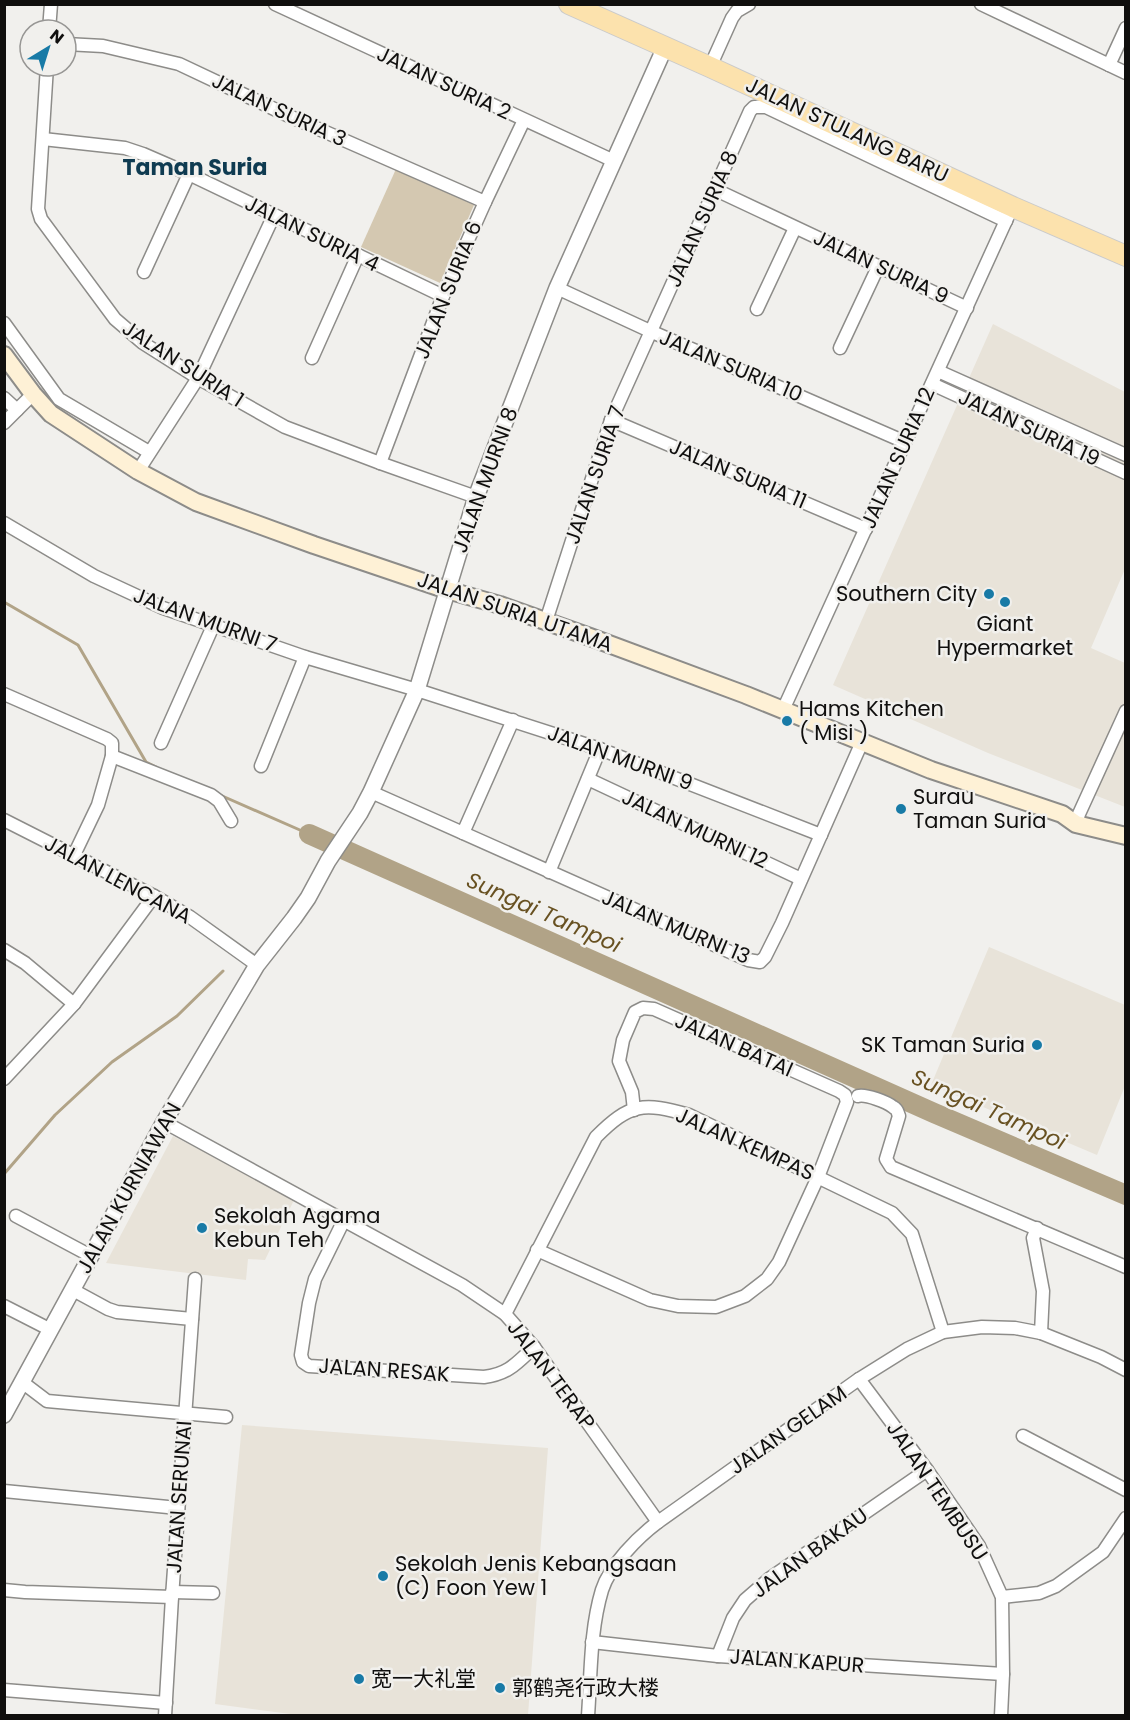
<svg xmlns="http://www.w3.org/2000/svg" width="1130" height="1720" viewBox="0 0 1130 1720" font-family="Poppins,'Noto Sans SC',sans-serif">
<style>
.built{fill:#e8e3d9}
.green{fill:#d4c8b1}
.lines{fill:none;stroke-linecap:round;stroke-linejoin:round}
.stream{stroke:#b1a387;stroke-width:3}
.river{stroke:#b1a387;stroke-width:20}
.minor-casing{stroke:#8d8c89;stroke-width:15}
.tertiary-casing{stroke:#8d8c89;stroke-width:18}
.secondary-casing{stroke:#8d8c89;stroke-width:20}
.primary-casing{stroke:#cacaca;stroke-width:22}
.minor{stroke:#fff;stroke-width:12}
.tertiary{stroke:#fff;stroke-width:15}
.secondary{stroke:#fef1d6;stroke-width:16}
.primary{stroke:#fce2ad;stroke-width:20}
.poi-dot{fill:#187aa6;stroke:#f1f0ed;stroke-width:2}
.labels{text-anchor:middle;stroke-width:5;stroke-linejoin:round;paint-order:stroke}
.street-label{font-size:21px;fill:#100f0e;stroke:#f1f0ed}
.poi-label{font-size:21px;fill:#100f0e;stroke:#f1f0ed;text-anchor:start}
.neighbourhood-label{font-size:22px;font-weight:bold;fill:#0f3b51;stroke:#f1f0ed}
.water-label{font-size:22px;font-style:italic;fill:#685121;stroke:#f1f0ed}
</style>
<rect width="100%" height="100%" fill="#f1f0ed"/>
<g class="built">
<polygon points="993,324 1125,392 1125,569 1091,648 1125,663 1125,807 988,753 833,685"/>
<polygon points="989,947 1125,1005 1125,1086 1097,1155 931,1085"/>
<polygon points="173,1136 295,1198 265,1260 248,1259 246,1280 106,1263"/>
<polygon points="242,1425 548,1448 528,1715 298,1715 215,1704"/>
</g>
<polygon class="green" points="396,169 474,205 440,283 361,247"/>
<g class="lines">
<g class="stream">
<polyline points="4,602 78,645 146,762 156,767"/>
<polyline points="220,795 309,834"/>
<polyline points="4,1174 55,1115 112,1062 177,1016 223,971"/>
</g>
<polyline class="river" points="309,834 934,1113 1126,1195"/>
<defs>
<g id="minor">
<polyline points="275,4 614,161"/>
<polyline points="981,4 1126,73"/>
<polyline points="49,30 51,4"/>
<polyline points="66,44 103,46 179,64 289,116 485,202"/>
<polyline points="1109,65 1126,28"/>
<polyline points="47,66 38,209 41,219 115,319 143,343 198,378 285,427 380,463 476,497"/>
<polyline points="710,67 732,18 737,11 749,4"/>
<polyline points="43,139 125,148 143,154 189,174 443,296"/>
<polyline points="716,190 967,308"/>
<polyline points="144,272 189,174"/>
<polyline points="557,288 650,331 905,442"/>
<polyline points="757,309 795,228"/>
<polyline points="4,323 59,399 149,452"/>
<polyline points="840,348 878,267"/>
<polyline points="312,358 358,255"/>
<polyline points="938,371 1126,455"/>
<polyline points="932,384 1126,473"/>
<polyline points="4,398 17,410"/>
<polyline points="611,420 866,529"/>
<polyline points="4,423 33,394"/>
<polyline points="380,463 443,296 485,202 524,120"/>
<polyline points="138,471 198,378 274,215"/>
<polyline points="4,523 94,576 163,608 305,657 417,690 600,749 821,835"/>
<polyline points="546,621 611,420 750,111 754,107 766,107 1006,221"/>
<polyline points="4,694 107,739 112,743 112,756 98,805 74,855"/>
<polyline points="783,710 1009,214"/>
<polyline points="161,743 213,626"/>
<polyline points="112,756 211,795 219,801 231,821"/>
<polyline points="261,766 305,657"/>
<polyline points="588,779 801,879"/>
<polyline points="371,792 748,960 760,962 765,957 782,923 862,742"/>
<polyline points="4,820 154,896 190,917 257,965"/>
<polyline points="1076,824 1079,814 1126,711"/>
<polyline points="463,833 513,720"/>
<polyline points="549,872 600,749"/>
<polyline points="4,950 25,963 74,1004"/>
<polyline points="4,1079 74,1004 154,896"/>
<path d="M858 1096C866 1094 887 1102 893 1107 898 1110 897 1111 899 1116L886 1159 891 1167 1126 1267"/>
<polyline points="164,1122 462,1285 505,1314 534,1347 658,1522"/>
<polyline points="16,1216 91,1256"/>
<path d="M344 1220 315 1279 309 1303 301 1355 303 1362 309 1366 484 1377C508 1374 516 1364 534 1347"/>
<polyline points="1037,1228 1033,1238 1043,1291 1041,1333"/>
<polyline points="537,1250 650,1300 678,1306 716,1307 745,1296 767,1279 779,1262 818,1177 847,1102 845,1095 839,1091 654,1009 643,1008 635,1012 623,1040 619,1061 632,1092 634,1110"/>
<polyline points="73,1290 108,1309 117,1312 192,1319"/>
<polyline points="4,1306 51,1330"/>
<path d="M505 1314 596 1137C630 1103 643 1102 689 1115L892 1213 912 1234 943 1332"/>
<polyline points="859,1379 927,1470 979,1546 1002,1597 1003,1674 1001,1716"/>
<polyline points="22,1382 47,1401 226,1417"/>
<polyline points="1023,1436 1126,1490"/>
<polyline points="4,1491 178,1508"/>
<polyline points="4,1590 25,1592 172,1597"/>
<polyline points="172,1592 213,1593"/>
<polyline points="1002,1597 1039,1593 1056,1586 1103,1552 1126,1518"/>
<polyline points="592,1642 718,1656 1003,1674"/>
<polyline points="718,1656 733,1618 745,1600 769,1579 927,1470"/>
<polyline points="4,1690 166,1703"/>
<polyline points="165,1716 172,1597 195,1279"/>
<path d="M588 1716C591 1674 590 1630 602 1590 610 1565 638 1537 658 1522L859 1379 907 1349 943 1332 982 1327 1015 1328 1041 1333 1101 1357 1126 1370"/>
</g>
<polyline id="tertiary" points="4,1415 164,1122 257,965 294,918 308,898 328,861 360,813 371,792 417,690 476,497 557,288 665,47"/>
<polyline id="secondary" points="4,355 33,394 51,414 138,471 196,502 314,545 447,590 500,605 590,637 746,695 931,770 1062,814 1076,824 1126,836"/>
<polyline id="primary" points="569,4 710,67 1013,207 1126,256"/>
</defs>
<use href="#minor" class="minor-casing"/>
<use href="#tertiary" class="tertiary-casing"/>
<use href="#secondary" class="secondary-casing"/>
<use href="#primary" class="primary-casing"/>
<use href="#minor" class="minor"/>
<use href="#tertiary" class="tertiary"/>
<use href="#secondary" class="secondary"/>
<use href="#primary" class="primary"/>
</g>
<g class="poi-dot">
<circle cx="989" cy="594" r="6"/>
<circle cx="1005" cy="602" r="6"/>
<circle cx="787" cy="721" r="6"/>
<circle cx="901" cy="809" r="6"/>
<circle cx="1037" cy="1045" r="6"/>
<circle cx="202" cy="1228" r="6"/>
<circle cx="383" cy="1576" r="6"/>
<circle cx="359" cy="1679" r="6"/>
<circle cx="500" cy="1688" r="6"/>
</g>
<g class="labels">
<g class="street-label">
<text transform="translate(444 83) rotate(25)" y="7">JALAN SURIA 2</text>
<text transform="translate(279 110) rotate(25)" y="7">JALAN SURIA 3</text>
<text transform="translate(847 130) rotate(25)" y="7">JALAN STULANG BARU</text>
<text transform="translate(702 219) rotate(-66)" y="7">JALAN SURIA 8</text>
<text transform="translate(312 234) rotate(26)" y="7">JALAN SURIA 4</text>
<text transform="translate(881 267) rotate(25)" y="7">JALAN SURIA 9</text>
<text transform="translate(448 290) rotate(-68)" y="7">JALAN SURIA 6</text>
<text transform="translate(183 364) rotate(33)" y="7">JALAN SURIA 1</text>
<text transform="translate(731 366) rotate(23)" y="7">JALAN SURIA 10</text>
<text transform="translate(1029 428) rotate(25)" y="7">JALAN SURIA 19</text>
<text transform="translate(898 458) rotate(-66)" y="7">JALAN SURIA 12</text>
<text transform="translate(738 474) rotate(23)" y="7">JALAN SURIA 11</text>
<text transform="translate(595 475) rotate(-71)" y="7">JALAN SURIA 7</text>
<text transform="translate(485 480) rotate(-70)" y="7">JALAN MURNI 8</text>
<text transform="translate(515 612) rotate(19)" y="7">JALAN SURIA UTAMA</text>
<text transform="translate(205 620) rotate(20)" y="7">JALAN MURNI 7</text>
<text transform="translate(620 758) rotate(20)" y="7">JALAN MURNI 9</text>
<text transform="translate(695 829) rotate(25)" y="7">JALAN MURNI 12</text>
<text transform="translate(118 880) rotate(28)" y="7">JALAN LENCANA</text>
<text transform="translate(676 927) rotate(23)" y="7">JALAN MURNI 13</text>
<text transform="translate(734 1045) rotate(24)" y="7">JALAN BATAI</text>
<text transform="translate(745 1144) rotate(24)" y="7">JALAN KEMPAS</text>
<text transform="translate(129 1188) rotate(-61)" y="7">JALAN KURNIAWAN</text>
<text transform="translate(384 1370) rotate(4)" y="7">JALAN RESAK</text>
<text transform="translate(551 1375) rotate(53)" y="7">JALAN TERAP</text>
<text transform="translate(788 1430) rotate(-35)" y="7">JALAN GELAM</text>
<text transform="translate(937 1491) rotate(56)" y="7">JALAN TEMBUSU</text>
<text transform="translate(179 1497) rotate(-86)" y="7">JALAN SERUNAI</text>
<text transform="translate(810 1553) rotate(-36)" y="7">JALAN BAKAU</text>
<text transform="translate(797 1661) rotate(4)" y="7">JALAN KAPUR</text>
</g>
<g class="poi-label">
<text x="977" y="601" text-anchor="end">Southern City</text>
<text x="1005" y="631" text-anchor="middle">Giant<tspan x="1005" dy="24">Hypermarket</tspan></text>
<text x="799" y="716">Hams Kitchen<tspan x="799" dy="24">( Misi )</tspan></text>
<text x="913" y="804">Surau<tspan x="913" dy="24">Taman Suria</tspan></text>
<text x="1025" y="1052" text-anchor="end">SK Taman Suria</text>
<text x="214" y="1223">Sekolah Agama<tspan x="214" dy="24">Kebun Teh</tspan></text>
<text x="395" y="1571">Sekolah Jenis Kebangsaan<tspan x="395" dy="24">(C) Foon Yew 1</tspan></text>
<text x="371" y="1686">宽一大礼堂</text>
<text x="512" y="1695">郭鹤尧行政大楼</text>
</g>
<g class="neighbourhood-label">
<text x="195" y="175">Taman Suria</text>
</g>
<g class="water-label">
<text transform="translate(544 912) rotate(24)" y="8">Sungai Tampoi</text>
<text transform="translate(989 1109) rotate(24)" y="8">Sungai Tampoi</text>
</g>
</g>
<rect width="1130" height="1720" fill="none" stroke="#100f0e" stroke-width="12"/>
<g transform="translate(48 48) rotate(38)"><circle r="28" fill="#f1f0ed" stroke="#979694" stroke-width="1.5"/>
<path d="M0-4.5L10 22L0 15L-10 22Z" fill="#187aa6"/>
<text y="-9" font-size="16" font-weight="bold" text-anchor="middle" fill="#100f0e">N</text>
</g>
</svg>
